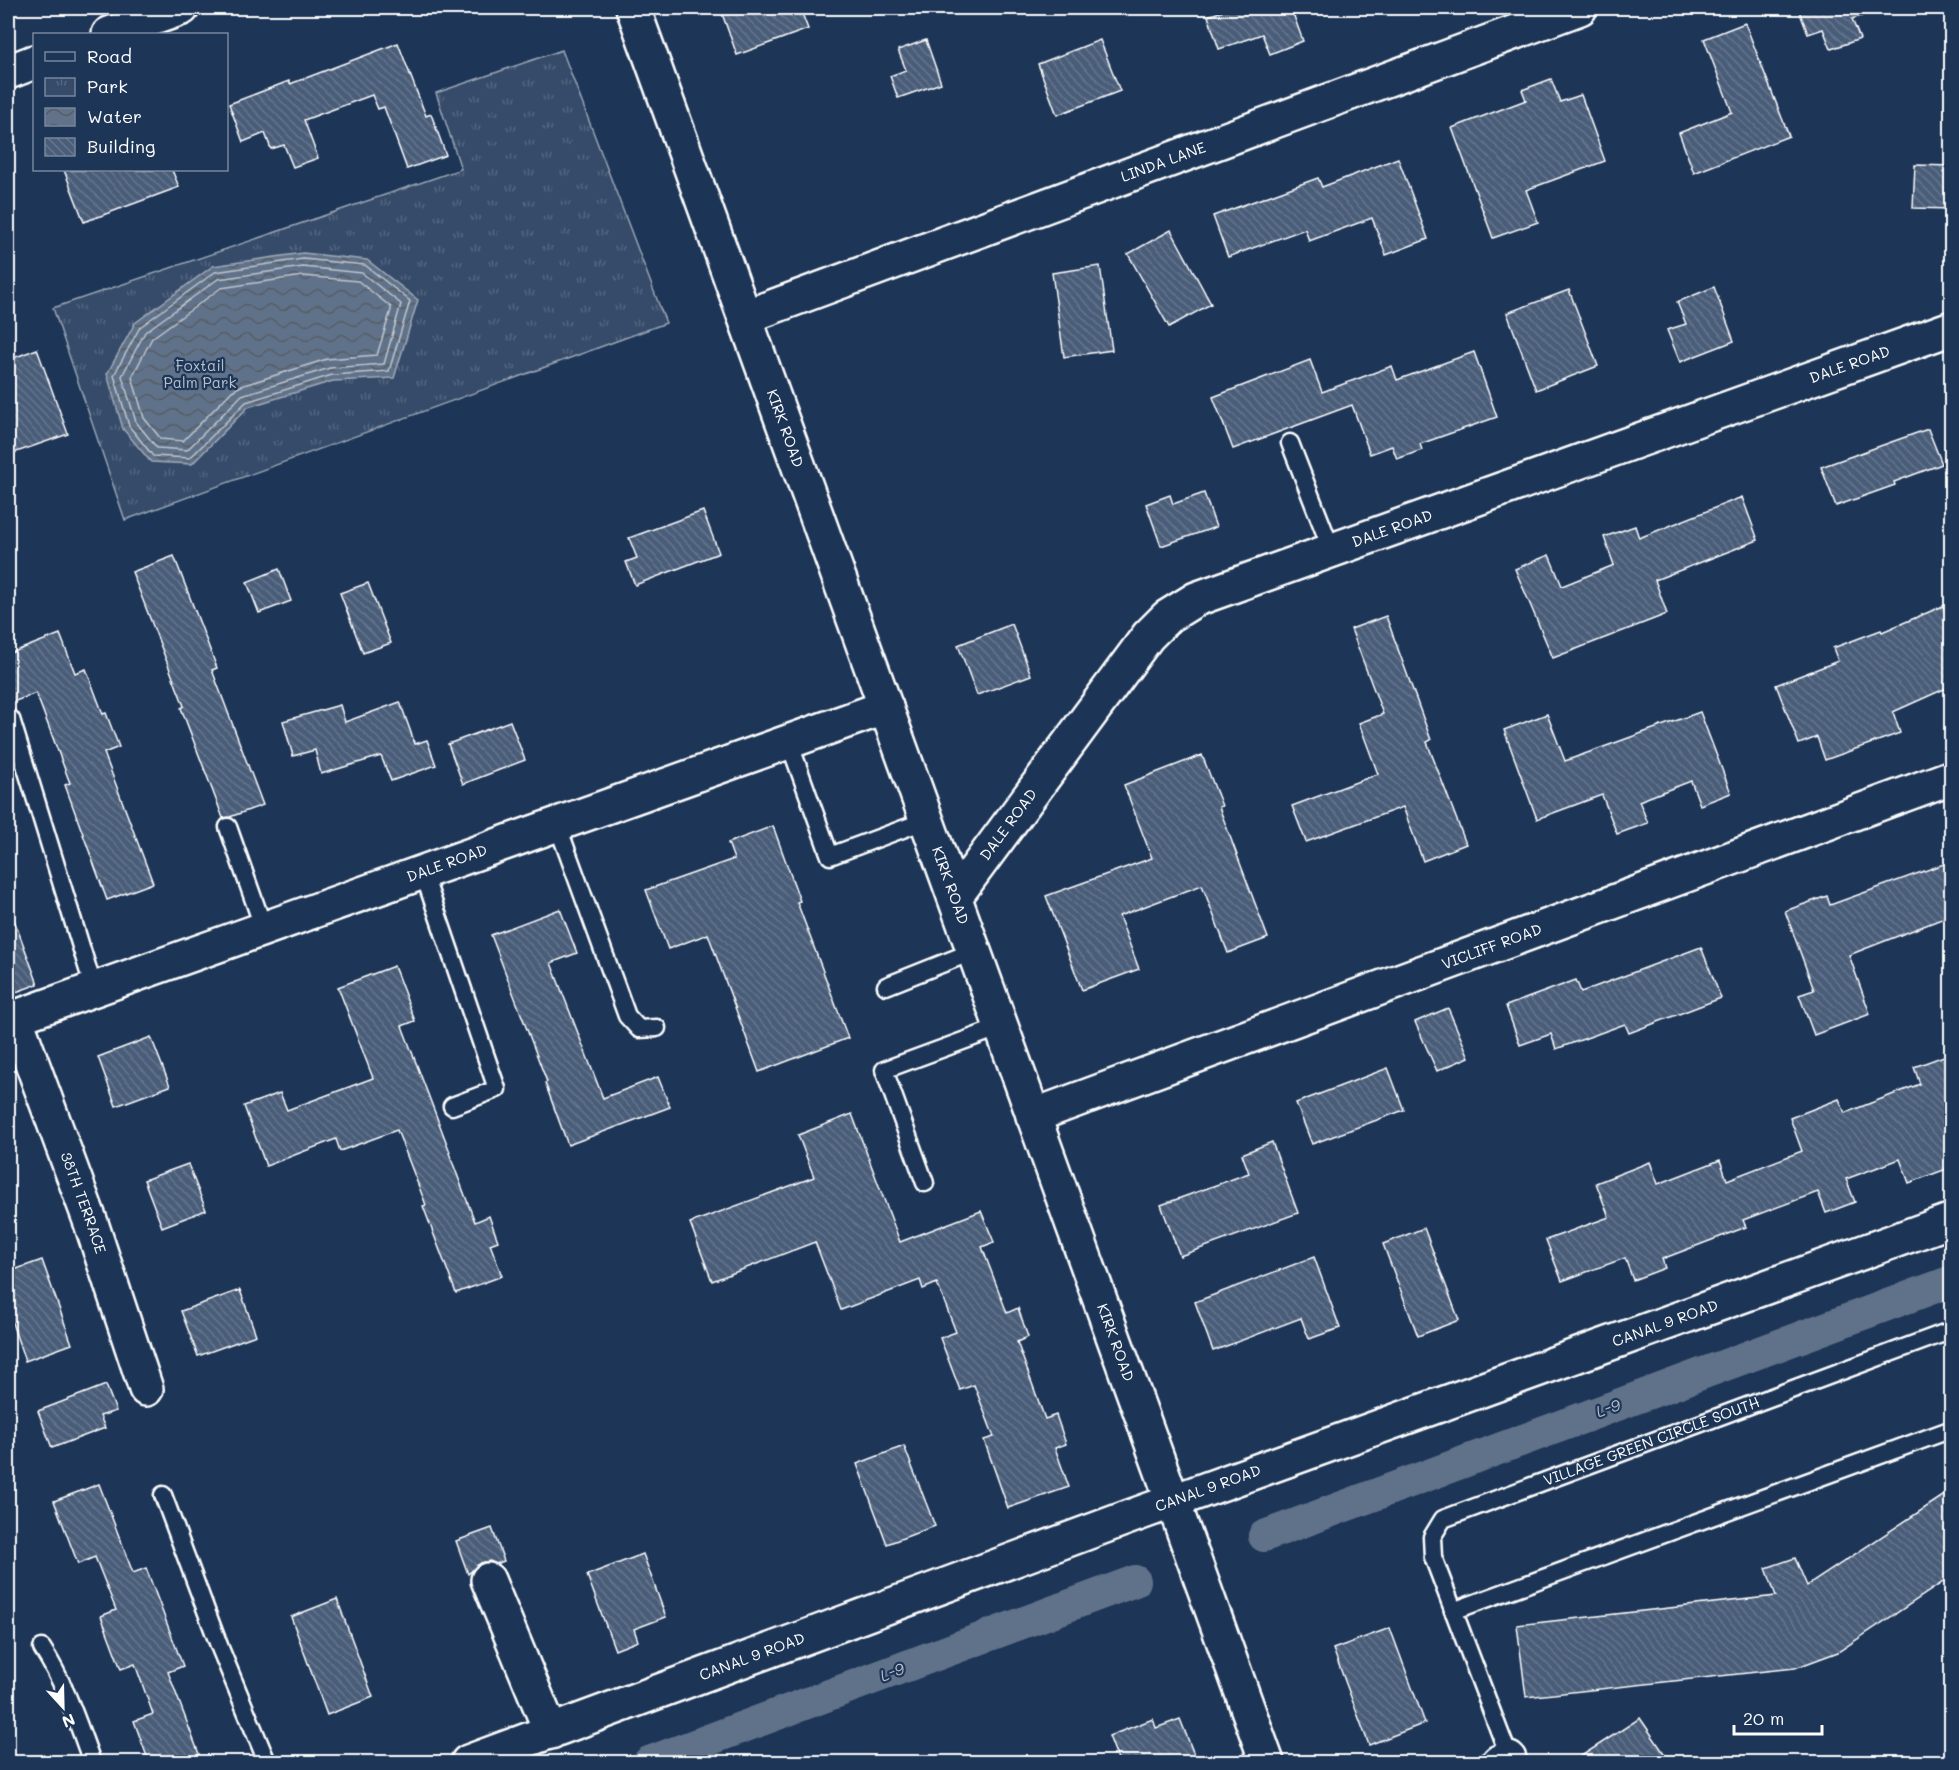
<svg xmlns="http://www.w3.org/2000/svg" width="1959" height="1770" viewBox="0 0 1959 1770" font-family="Mali,sans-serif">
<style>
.park{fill:url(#park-tufts);stroke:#9aa5b4;stroke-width:1.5}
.water{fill:url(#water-waves);stroke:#a0aab8;stroke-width:1.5}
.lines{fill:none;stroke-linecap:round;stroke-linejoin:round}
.shore{stroke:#c0c7d0;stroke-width:1.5}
.canal{stroke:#617289;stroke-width:32}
.building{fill:url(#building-back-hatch);stroke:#fff;stroke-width:1.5}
.lane-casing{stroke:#fff;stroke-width:21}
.street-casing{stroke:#fff;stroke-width:38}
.secondary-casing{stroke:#fff;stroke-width:38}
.lane{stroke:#1d3557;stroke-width:16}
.street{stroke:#1d3557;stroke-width:33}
.secondary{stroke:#1d3557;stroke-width:33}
.labels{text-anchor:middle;stroke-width:4.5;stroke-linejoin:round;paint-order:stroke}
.street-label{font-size:15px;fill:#fff;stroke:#1d3557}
.park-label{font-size:15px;fill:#b9c0ca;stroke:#1d3557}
.water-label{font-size:16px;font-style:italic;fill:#b8c0ca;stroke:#1d3557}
</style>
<defs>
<pattern id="park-tufts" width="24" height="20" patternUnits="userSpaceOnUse" patternTransform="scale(1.5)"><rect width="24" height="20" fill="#364b69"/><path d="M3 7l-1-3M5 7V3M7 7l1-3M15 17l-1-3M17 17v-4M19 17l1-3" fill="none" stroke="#546680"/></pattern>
<pattern id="water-waves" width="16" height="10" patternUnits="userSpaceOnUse" patternTransform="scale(1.5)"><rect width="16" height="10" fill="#617289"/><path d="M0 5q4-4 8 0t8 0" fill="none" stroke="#555d67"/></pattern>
<pattern id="building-back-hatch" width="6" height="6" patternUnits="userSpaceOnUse" patternTransform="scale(1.5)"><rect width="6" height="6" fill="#4a5d79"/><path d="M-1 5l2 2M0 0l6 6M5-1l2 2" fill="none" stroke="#65758d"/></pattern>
</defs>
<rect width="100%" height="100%" fill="#1d3557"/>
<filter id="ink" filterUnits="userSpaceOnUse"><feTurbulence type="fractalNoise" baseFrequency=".0167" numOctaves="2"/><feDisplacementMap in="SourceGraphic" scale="12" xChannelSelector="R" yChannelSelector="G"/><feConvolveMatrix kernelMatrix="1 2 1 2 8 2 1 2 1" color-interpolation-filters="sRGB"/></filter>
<g filter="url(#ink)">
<polygon class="park" points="562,50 666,323 125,520 53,308 461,169 436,93"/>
<polygon class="water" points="303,253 367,260 418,300 394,378 333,381 248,407 192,464 151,462 123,429 107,374 135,323 213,266"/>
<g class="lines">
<g class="shore">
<polygon points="303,259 365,265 410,301 389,371 332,375 246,402 190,458 153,456 129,426 114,375 140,327 215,272"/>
<polygon points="303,267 362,273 401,304 384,364 330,368 242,395 187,450 157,448 136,422 122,376 145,332 218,279"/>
<polygon points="303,276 358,281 391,307 391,310 377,355 327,359 241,386 232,391 183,441 161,439 144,418 132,377 152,338 221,288"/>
</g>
<g class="canal">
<polyline points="1264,1536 1952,1281"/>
<polyline points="649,1762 1135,1581"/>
</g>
</g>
<g class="building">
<polygon points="720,8 800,8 808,29 737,55"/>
<polygon points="1231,8 1291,8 1303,41 1270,54 1262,34 1219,49 1208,16"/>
<polygon points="1798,8 1873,8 1874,12 1852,19 1860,39 1831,49 1823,29 1808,34"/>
<polygon points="1745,23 1789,136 1694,173 1679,133 1732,112 1704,39"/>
<polygon points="926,40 941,83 898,98 890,76 906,70 898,50"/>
<polygon points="1100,40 1120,91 1057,115 1038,64"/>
<polygon points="398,43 426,116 431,114 446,155 407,169 384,107 378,109 372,95 304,120 318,158 293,167 284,145 271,149 265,133 243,142 229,104 289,81 290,84"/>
<polygon points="1551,79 1560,102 1581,95 1605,161 1526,190 1538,222 1493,238 1452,128 1526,100 1522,90"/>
<polygon points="1398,158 1428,239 1386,255 1372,218 1309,241 1305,229 1228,257 1213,216 1318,178 1322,187"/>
<polygon points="1915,165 1952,166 1952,209 1913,208"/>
<polygon points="64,170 172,170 179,187 84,222"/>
<polygon points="1171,230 1211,304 1169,327 1128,254"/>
<polygon points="1100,266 1112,350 1064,357 1052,273"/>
<polygon points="1714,287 1734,341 1680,362 1667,330 1686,324 1677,302"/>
<polygon points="1569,290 1598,366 1536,390 1507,313"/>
<polygon points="37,349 68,434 8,455 8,360"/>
<polygon points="1474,352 1497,417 1420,444 1422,450 1397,459 1392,446 1370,454 1352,405 1233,449 1213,397 1310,360 1322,392 1392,366 1397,380"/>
<polygon points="1928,429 1942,464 1894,482 1895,485 1836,506 1821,467"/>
<polygon points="1204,493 1216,527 1161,546 1146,504 1170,495 1173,504"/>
<polygon points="1742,497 1758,540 1655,580 1667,614 1553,658 1515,569 1549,555 1562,586 1614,565 1604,537 1635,526 1639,538"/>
<polygon points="703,511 719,553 635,585 626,562 637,558 629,538"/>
<polygon points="174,556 217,668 212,670 263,805 230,817 223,818 181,708 184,706 132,572"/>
<polygon points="279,569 291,601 259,613 247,582"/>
<polygon points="368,583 391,643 363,653 340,593"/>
<polygon points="1943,606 1952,626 1951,686 1893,712 1900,733 1825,760 1817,737 1799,744 1776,685 1838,661 1833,648 1881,630 1882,632"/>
<polygon points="1386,616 1431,740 1427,742 1466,844 1423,861 1403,807 1306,842 1292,806 1378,774 1359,723 1383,714 1351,629"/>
<polygon points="1012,624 1031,675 977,695 958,645"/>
<polygon points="60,634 75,673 86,669 103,714 106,713 119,747 104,753 153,883 107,900 65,785 70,783 36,693 8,704 8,654"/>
<polygon points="400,702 415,744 427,740 436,765 391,781 381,756 321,774 315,750 293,756 283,721 340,705 345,722"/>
<polygon points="1700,712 1731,793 1700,805 1691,781 1639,801 1648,823 1617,834 1602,795 1537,819 1504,730 1547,714 1565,761"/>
<polygon points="510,721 525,760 463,784 448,744"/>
<polygon points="1202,755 1222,806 1219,807 1268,938 1228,953 1202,885 1119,916 1139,969 1082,990 1046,896 1152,858 1124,785"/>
<polygon points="773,826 800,901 797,902 848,1038 759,1072 708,934 668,949 646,890 734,859 728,843"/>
<polygon points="1952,861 1952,915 1849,955 1870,1014 1814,1035 1799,995 1814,990 1785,911 1827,896 1830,905"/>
<polygon points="8,909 10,909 38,984 8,995"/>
<polygon points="560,909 577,953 551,963 603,1098 658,1077 670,1107 568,1145 545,1083 547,1082 491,935"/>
<polygon points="1701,947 1721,998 1629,1033 1625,1024 1556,1049 1551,1034 1520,1045 1506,1006 1576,980 1581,992"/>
<polygon points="394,966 415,1021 402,1026 450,1152 449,1153 475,1222 489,1216 498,1241 490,1244 502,1276 456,1293 423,1206 426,1205 397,1130 340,1151 336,1139 266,1166 244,1106 280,1093 287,1110 373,1078 338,987"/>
<polygon points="1448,1008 1469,1057 1437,1071 1415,1022"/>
<polygon points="151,1037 170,1086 116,1106 98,1057"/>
<polygon points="1952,1053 1952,1167 1909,1183 1900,1159 1846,1179 1855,1202 1826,1213 1818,1192 1743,1220 1746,1227 1662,1259 1665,1268 1633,1280 1625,1258 1562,1281 1546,1240 1609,1217 1596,1183 1650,1162 1658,1184 1720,1160 1727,1180 1802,1151 1790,1118 1839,1099 1845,1113 1920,1084 1914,1067"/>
<polygon points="1388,1068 1404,1110 1312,1144 1296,1103"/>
<polygon points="852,1114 900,1242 981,1211 994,1242 982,1247 1007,1313 1018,1308 1028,1337 1017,1342 1045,1419 1056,1415 1066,1444 1055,1448 1069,1487 1008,1508 984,1440 994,1437 974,1385 960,1390 940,1338 956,1332 937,1283 923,1289 920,1280 841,1310 815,1242 712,1281 690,1223 814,1177 798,1135"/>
<polygon points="1272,1142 1298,1213 1180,1256 1161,1205 1249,1173 1242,1154"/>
<polygon points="188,1164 206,1210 162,1227 144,1180"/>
<polygon points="1424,1228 1459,1320 1418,1336 1383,1244"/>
<polygon points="1314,1257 1340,1328 1309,1339 1301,1318 1213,1351 1195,1302"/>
<polygon points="42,1260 72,1344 25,1361 8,1311 8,1272"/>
<polygon points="240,1290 256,1335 198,1356 181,1311"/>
<polygon points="106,1385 116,1411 100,1416 105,1428 52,1448 38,1411"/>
<polygon points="904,1446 935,1526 887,1544 857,1464"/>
<polygon points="99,1484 133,1573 146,1568 183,1666 168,1672 202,1762 149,1762 134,1721 153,1714 135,1664 121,1669 101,1616 116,1610 95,1557 78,1564 54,1501"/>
<polygon points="1952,1490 1952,1576 1838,1652 1795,1668 1526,1697 1517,1625 1776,1596 1766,1568 1795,1558 1807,1586"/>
<polygon points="492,1528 504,1561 496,1564 490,1561 481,1563 468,1574 456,1541"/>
<polygon points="643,1554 666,1617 634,1629 638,1641 615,1650 587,1575"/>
<polygon points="337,1599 373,1697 327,1715 291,1617"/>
<polygon points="1390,1628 1425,1723 1369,1745 1333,1649"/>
<polygon points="1640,1718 1670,1762 1572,1762"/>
<polygon points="1153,1719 1156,1728 1180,1719 1197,1762 1119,1762 1109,1736"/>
</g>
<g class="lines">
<defs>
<g id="lane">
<polyline points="1290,443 1332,551"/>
<polyline points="11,719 94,989"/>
<polyline points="789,742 830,856 927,820"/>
<polyline points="557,824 627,1016 639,1029 657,1028"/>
<polyline points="228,827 264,929"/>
<polyline points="423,872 497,1089 452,1106"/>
<polyline points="886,986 974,951"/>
<polyline points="925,1183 884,1070 1001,1027"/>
<polyline points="163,1495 220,1648 267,1762"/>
<polyline points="1453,1611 1952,1429"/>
<path d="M42 1648C65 1683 78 1724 92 1762"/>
<path id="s1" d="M1511 1762 1433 1557 1432 1537 1443 1519 1952 1330"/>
</g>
<g id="street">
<path id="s2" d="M745 317 1580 8"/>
<path id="s3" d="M955 897 1148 636 1167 617 1196 599 1952 328"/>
<path id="s4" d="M15 1017 91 1223 146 1389"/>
<path id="s5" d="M8 1020 886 707"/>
<path id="s6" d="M1033 1116 1952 777"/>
<polyline points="488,1580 551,1732"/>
<path id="s7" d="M468 1762 1132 1516 1952 1220"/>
<polyline points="1499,1762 1509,1759"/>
</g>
<g id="secondary">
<path id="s8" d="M633 8 1267 1762"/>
<polyline points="109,34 182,8"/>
<polyline points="8,72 34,62"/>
</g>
</defs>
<use href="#lane" class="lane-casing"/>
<use href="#street" class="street-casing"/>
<use href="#secondary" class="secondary-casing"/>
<use href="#lane" class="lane"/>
<use href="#street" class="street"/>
<use href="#secondary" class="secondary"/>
</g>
</g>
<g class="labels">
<g class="street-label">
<text dy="5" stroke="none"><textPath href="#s2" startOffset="446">LINDA LANE</textPath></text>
<text dy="5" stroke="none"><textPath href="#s3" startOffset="1080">DALE ROAD</textPath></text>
<text dy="5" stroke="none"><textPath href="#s8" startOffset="447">KIRK ROAD</textPath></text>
<text dy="5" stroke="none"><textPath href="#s3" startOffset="594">DALE ROAD</textPath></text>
<text dy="5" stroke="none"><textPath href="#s3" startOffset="90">DALE ROAD</textPath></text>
<text dy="5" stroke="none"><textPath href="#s5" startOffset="466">DALE ROAD</textPath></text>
<text dy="5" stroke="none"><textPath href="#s8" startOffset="933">KIRK ROAD</textPath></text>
<text dy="5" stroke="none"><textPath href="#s6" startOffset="489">VICLIFF ROAD</textPath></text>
<text dy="5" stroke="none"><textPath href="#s4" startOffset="198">38TH TERRACE</textPath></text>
<text dy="5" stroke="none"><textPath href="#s7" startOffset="1275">CANAL 9 ROAD</textPath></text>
<text dy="5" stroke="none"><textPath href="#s8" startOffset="1419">KIRK ROAD</textPath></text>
<text dy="5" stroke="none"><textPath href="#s1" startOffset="483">VILLAGE GREEN CIRCLE SOUTH</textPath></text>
<text dy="5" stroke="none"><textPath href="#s7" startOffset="789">CANAL 9 ROAD</textPath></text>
<text dy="5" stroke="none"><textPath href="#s7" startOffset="303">CANAL 9 ROAD</textPath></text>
</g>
<g class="park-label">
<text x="200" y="371">Foxtail<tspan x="200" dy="17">Palm Park</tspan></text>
</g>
<g class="water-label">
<text transform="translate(1608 1408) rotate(-20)" y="6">L-9</text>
<text transform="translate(892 1672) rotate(-21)" y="6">L-9</text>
</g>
</g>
<rect width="1959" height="1770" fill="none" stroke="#1d3557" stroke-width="30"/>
<rect x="15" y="15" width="1929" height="1740" fill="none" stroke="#fff" stroke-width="2" filter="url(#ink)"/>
<rect x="33" y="33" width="195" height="138" fill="#1d3557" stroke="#77869a" stroke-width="1.5"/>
<rect x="45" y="52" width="30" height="9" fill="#1d3557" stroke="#77869a" stroke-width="1.5"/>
<text x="87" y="63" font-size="18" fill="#ffffff">Road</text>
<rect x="45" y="78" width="30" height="18" fill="url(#park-tufts)" stroke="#77869a" stroke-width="1.5"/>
<text x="87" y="93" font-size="18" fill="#ffffff">Park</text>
<rect x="45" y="108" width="30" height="18" fill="url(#water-waves)" stroke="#77869a" stroke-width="1.5"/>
<text x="87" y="123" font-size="18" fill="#ffffff">Water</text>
<rect x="45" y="138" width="30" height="18" fill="url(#building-back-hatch)" stroke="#77869a" stroke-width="1.5"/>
<text x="87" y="153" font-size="18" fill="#ffffff">Building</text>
<g transform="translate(63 1707) rotate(158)" stroke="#1d3557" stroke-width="4.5" paint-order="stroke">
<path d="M0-4.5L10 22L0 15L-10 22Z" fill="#ffffff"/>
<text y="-9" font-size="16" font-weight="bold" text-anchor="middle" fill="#ffffff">N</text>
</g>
<path d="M1734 1725v9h88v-9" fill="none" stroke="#ffffff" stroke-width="3"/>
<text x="1743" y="1725" font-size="18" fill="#ffffff" stroke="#1d3557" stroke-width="4.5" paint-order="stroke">20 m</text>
</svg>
